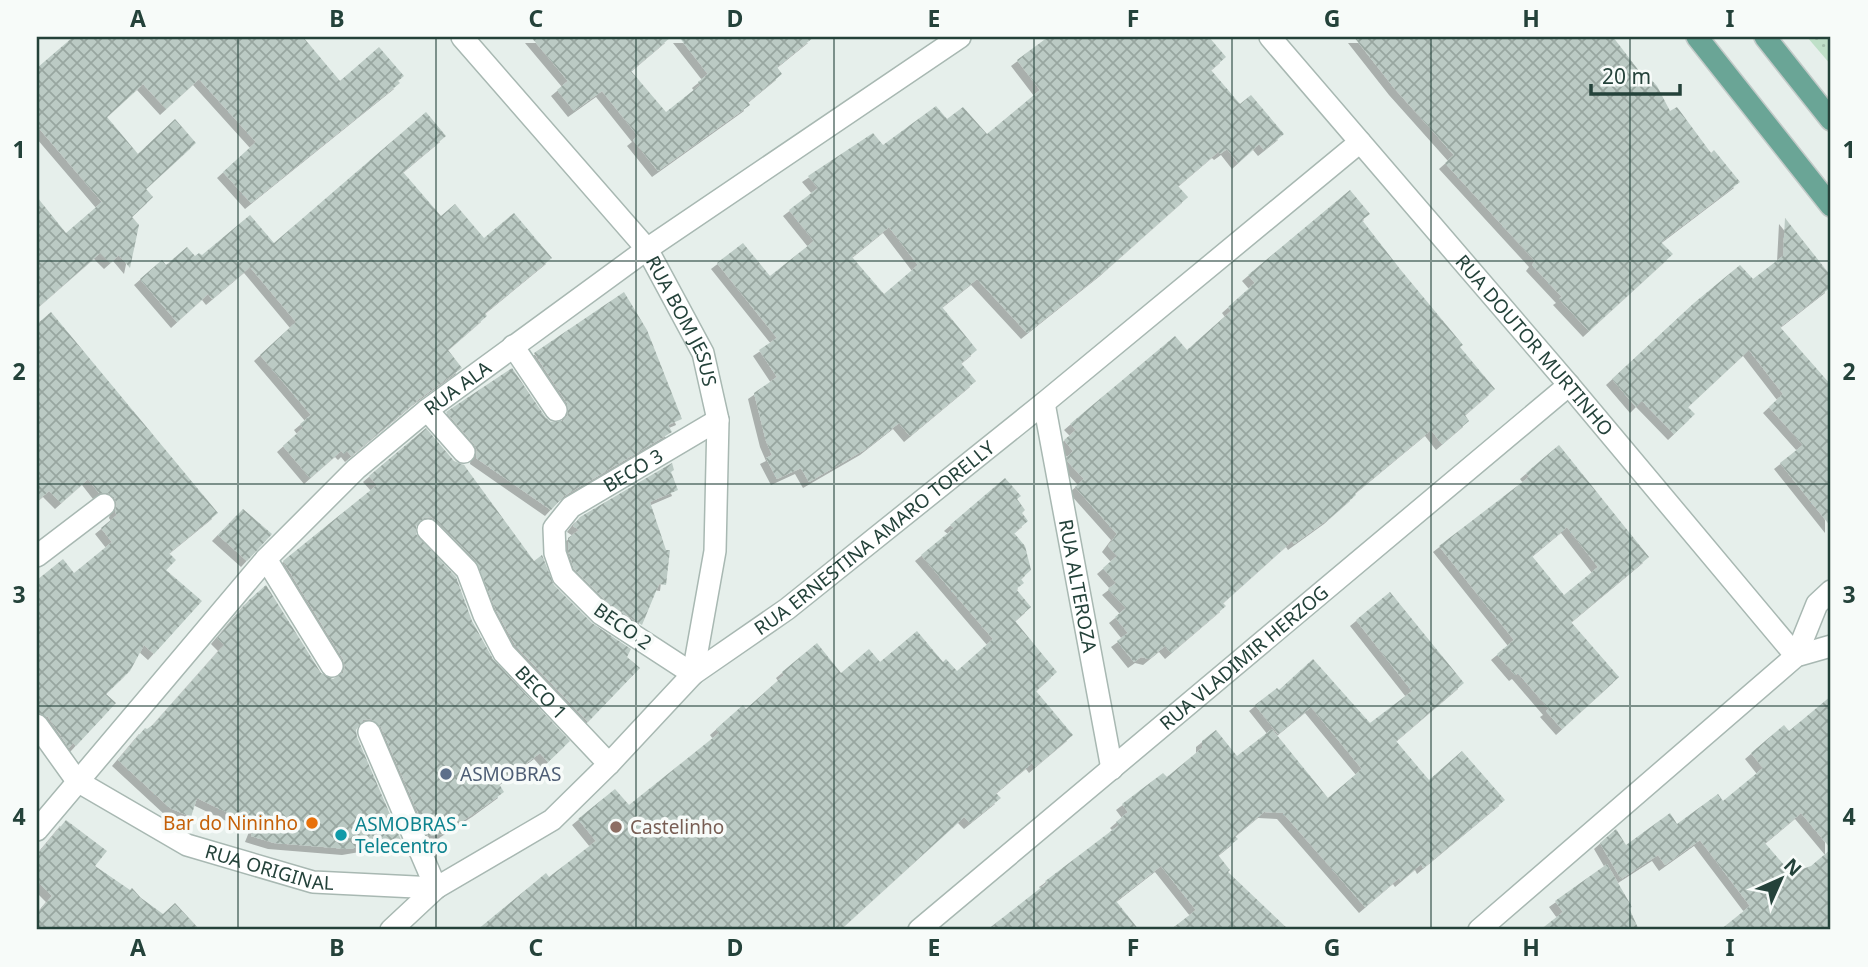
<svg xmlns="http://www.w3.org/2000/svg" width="1868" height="967" viewBox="0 0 1868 967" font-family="'Noto Sans',sans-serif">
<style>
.park{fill:url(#park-dots)}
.building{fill:url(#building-cross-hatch);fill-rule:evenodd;filter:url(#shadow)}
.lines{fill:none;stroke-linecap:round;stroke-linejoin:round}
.minor-casing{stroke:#a8b8b2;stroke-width:24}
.major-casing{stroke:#c2cac8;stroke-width:24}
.minor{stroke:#fff;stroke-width:21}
.major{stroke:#6aa596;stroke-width:21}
.grid{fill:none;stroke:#24423a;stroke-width:2;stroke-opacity:0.55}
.service-dot{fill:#5c6f8a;stroke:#f7fbf9;stroke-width:2.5}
.food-dot{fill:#e8710a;stroke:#f7fbf9;stroke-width:2.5}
.education-dot{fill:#8d6e63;stroke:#f7fbf9;stroke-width:2.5}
.culture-dot{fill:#0f9aa8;stroke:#f7fbf9;stroke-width:2.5}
.labels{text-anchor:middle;stroke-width:7;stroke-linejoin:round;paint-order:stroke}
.street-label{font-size:19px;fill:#24423a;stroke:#f7fbf9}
.service-label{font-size:19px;fill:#4e5e75;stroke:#f7fbf9;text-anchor:start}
.food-label{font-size:19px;fill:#c56008;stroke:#f7fbf9;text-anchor:end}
.culture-label{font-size:19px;fill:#0d838f;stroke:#f7fbf9;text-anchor:start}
.education-label{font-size:19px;fill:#785e54;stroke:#f7fbf9;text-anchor:start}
.neatline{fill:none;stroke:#24423a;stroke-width:2.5}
.grid-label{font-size:23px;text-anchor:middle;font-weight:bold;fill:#24423a}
</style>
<defs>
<pattern id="park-dots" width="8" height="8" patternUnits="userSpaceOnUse" patternTransform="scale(1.75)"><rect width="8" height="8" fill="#bfe0c8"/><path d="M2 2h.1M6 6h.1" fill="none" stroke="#a4c1ad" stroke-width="1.8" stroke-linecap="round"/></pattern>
<pattern id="building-cross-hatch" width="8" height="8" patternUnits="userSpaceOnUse" patternTransform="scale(1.75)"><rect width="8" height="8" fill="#bbcac4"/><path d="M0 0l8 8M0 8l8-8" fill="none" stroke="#98a6a0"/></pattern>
<filter id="shadow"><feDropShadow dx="-6" dy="6" stdDeviation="0" flood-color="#0004"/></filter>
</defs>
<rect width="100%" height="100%" fill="#e6efeb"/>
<polygon class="park" points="1807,37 1831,37 1831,65"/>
<g class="building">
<polygon points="73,37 303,37 340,81 379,47 404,76 398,81 400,83 251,203 223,172 256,142 199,79 166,109 143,84 107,117 138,154 175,119 196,143 146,189 153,197 132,217 139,225 130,268 119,255 110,263 100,253 37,308 37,197 66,233 102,202 37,126 37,68"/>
<polygon points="531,37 671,37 631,71 666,112 700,85 698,82 708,74 679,37 814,37 777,67 782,74 748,102 750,105 658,171 633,140 638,136 602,91 574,111 557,90 568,81"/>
<path d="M1048 37H1209L1226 57 1211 70 1240 104 1251 95 1284 134 1264 150 1259 144 1238 163 1227 149 1220 154 1218 152 1178 186 1188 197 1106 270 1027 333 977 279 942 307 977 350 961 363 976 381 910 436 899 423 866 449 809 482 801 468 777 479 766 458 772 455 766 441 754 393 777 377 759 350 777 338 717 263 743 243 770 276 814 241 789 210 818 188 808 176 873 133 883 145 936 106 947 119 963 107 987 134 1040 90 1017 60ZM889 227 918 265 884 294 852 257Z"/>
<polygon points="1354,37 1613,37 1643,76 1646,74 1657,86 1670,111 1677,107 1711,153 1714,150 1740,182 1661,242 1673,254 1589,331 1559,299 1562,297 1532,265 1535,261 1445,163 1454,155 1395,89"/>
<polygon points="426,112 446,136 403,172 441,216 455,204 484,238 514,213 552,258 485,313 487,316 448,350 462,368 419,399 351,456 347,451 344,454 341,451 310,478 283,446 303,428 300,424 311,415 260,355 296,322 250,267 212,299 208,294 177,322 140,279 162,260 166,265 187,247 195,256 199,253 202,255 250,215 274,243"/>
<polygon points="1350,190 1370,214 1362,220 1400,269 1463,345 1460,347 1495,389 1465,415 1469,421 1442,444 1431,430 1355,493 1356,495 1330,518 1294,544 1292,541 1223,603 1226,606 1171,653 1165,646 1149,659 1141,657 1134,662 1117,641 1128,633 1115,617 1126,608 1108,589 1116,583 1103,568 1117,556 1108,546 1117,534 1075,487 1084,479 1068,462 1067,457 1073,451 1064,440 1076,430 1070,424 1175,336 1187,350 1231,311 1228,307 1255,283 1248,275"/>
<polygon points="1785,218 1831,276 1831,287 1780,327 1831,385 1831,527 1780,463 1803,445 1769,407 1783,394 1749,350 1688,407 1695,414 1674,434 1642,401 1636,407 1612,379 1694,303 1740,265 1753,279 1783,256"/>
<polygon points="624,292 647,330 682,419 668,425 672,432 564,496 551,510 476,458 477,450 474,444 446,412 512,368 546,418 551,422 563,421 568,415 567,403 534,353"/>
<polygon points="51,312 218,513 169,553 176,560 166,570 202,601 154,654 144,645 130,671 106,694 116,703 76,746 73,743 69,748 48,717 37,712 37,580 63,559 74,573 112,542 101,528 117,515 115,512 117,504 114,497 108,493 99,493 88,479 61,503 49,491 37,501 37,324"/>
<polygon points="426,428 454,461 464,465 534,561 542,555 554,585 592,623 631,649 627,657 640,668 588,722 515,645 496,610 476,561 437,521 431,517 424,518 416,526 416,534 456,577 472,621 493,659 570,741 548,762 540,753 499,784 504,792 478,811 442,834 428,836 381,727 371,719 363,720 356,730 357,737 401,840 348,849 274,843 251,836 255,826 197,798 191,817 170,808 118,760 145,728 147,729 154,724 224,645 217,638 249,600 266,585 321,673 333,679 343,673 345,666 343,659 283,561 377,485 369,476"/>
<path d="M1559 445 1649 557 1571 622 1619 677 1562 729 1546 711 1549 709 1518 673 1515 675 1497 654 1514 640 1439 546 1529 477 1526 473ZM1567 527 1598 567 1564 595 1532 556Z"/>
<polygon points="672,463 674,470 671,472 678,490 650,502 666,550 670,550 666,585 659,584 642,625 609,604 574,569 568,551 568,538 579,530 573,526 580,517"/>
<polygon points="1005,478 1021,496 1017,499 1025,510 1022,513 1028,521 1014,533 1025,546 1031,570 1021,579 1024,583 1016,589 1031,607 1015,621 1057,672 1036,691 1073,735 1035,767 1032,763 996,793 1001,798 970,823 964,817 840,930 477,930 546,873 549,877 596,841 578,819 615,789 629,805 719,733 716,729 743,705 746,709 784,675 782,672 817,643 841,673 869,649 880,662 917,631 943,662 946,659 957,671 993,639 921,555 954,528 950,525"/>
<polygon points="243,509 272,534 247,561 218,535"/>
<polygon points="1390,592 1464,683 1396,741 1429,780 1462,751 1505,800 1423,868 1421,864 1401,881 1399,878 1365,907 1283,813 1264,812 1235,836 1238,839 1218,855 1230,870 1228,872 1289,930 1170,930 1196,910 1161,866 1116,901 1139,930 987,930 1047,883 1045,881 1048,879 1119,825 1116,822 1128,812 1122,804 1163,773 1167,777 1202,748 1202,741 1216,730 1237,756 1272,729 1328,798 1362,769 1311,707 1278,734 1255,705 1277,688 1279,690 1313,659 1370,723 1412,691 1356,620"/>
<path d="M1831 696V930H1720L1750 906 1700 840 1665 865 1658 855 1621 879 1600 843 1616 829 1626 845 1670 813 1677 824 1718 794 1723 801 1763 768 1751 753 1784 725 1789 731ZM1801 813 1831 849 1811 866 1791 873 1765 843Z"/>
<polygon points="66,820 107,851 95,866 130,890 132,888 141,898 163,914 175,903 200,930 37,930 37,914 52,896 37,881 37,855"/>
<polygon points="1607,864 1632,907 1629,908 1639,930 1540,930 1563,912 1555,901"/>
</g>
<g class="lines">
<defs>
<g id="minor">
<path id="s1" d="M462 37 647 249 703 353 718 420 715 551 693 674"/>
<path id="s2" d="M1270 37 1569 385 1796 656"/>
<polyline points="513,346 556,410"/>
<path id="s3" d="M1044 403 1112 769"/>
<polyline points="427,410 464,452"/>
<path id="s4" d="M428 530 467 570 484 615 504 653 609 764"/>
<polyline points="37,556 104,505"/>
<polyline points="266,559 332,666"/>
<polyline points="1796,656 1817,604 1831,591"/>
<path id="s5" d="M693 674 601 614 563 576 555 553 554 528 571 507 718 420"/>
<path id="s6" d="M37 725 77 781 187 845 313 882 436 888"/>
<polyline points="369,732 436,888"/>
<path id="s7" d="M37 830 266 559 356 469 427 410 647 249 960 37"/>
<path id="s8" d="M391 930 436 888 552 820 609 764 693 674 787 609 1044 403 1360 142"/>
<path id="s9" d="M919 930 1569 385"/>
<polyline points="1479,930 1796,656 1831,646"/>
</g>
<g id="major">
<polyline points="1697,37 1831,206"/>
<polyline points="1765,37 1831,120"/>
</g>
</defs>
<use href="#minor" class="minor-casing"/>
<use href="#major" class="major-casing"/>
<use href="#minor" class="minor"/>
<use href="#major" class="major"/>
</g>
<path class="grid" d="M238 37V930M436 37V930M636 37V930M834 37V930M1034 37V930M1232 37V930M1431 37V930M1630 37V930M37 261H1831M37 484H1831M37 706H1831"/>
<circle class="service-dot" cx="446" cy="774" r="7"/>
<circle class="food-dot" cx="312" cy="823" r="7"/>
<circle class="education-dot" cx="616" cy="827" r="7"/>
<circle class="culture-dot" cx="341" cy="835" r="7"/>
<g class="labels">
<g class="street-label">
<text dy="7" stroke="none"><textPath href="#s1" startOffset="362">RUA BOM JESUS</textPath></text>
<text dy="7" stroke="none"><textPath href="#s2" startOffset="406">RUA DOUTOR MURTINHO</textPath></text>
<text dy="7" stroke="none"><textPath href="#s7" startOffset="612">RUA ALA</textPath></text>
<text dy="7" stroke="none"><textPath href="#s5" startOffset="312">BECO 3</textPath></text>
<text dy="7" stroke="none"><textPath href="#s8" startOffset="626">RUA ERNESTINA AMARO TORELLY</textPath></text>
<text dy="7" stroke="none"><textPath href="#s3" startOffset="186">RUA ALTEROZA</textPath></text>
<text transform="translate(623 626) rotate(35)" y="7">BECO 2</text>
<text dy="7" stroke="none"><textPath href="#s9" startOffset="424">RUA VLADIMIR HERZOG</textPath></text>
<text dy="7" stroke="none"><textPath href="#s4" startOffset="201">BECO 1</textPath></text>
<text dy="7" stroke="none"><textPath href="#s6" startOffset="282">RUA ORIGINAL</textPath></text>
</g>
<g class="service-label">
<text x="460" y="781">ASMOBRAS</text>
</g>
<g class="food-label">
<text x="298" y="830">Bar do Nininho</text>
</g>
<g class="culture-label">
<text x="355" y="831">ASMOBRAS -<tspan x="355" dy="22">Telecentro</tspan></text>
</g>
<g class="education-label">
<text x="630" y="834">Castelinho</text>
</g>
</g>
<rect width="1868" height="967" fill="none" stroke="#f7fbf9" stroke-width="77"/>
<g transform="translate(1781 879) rotate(45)" stroke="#f7fbf9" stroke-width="5" paint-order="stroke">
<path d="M0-5L12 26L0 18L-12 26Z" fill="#24423a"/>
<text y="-10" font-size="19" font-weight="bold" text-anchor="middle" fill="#24423a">N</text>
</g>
<path d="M1591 84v10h89v-10" fill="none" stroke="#24423a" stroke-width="3.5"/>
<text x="1602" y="84" font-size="21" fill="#24423a" stroke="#f7fbf9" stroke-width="5" paint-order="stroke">20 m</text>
<rect x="38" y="38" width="1791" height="890" class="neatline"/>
<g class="grid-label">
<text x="138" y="27">A</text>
<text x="337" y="27">B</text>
<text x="536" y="27">C</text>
<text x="735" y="27">D</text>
<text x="934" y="27">E</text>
<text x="1133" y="27">F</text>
<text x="1332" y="27">G</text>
<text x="1531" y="27">H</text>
<text x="1730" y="27">I</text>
<text x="19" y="158">1</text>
<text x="1849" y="158">1</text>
<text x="19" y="380">2</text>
<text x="1849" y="380">2</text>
<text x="19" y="603">3</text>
<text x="1849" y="603">3</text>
<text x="19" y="825">4</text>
<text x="1849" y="825">4</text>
<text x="138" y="956">A</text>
<text x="337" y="956">B</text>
<text x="536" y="956">C</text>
<text x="735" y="956">D</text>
<text x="934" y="956">E</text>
<text x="1133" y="956">F</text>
<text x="1332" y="956">G</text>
<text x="1531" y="956">H</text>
<text x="1730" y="956">I</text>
</g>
</svg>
